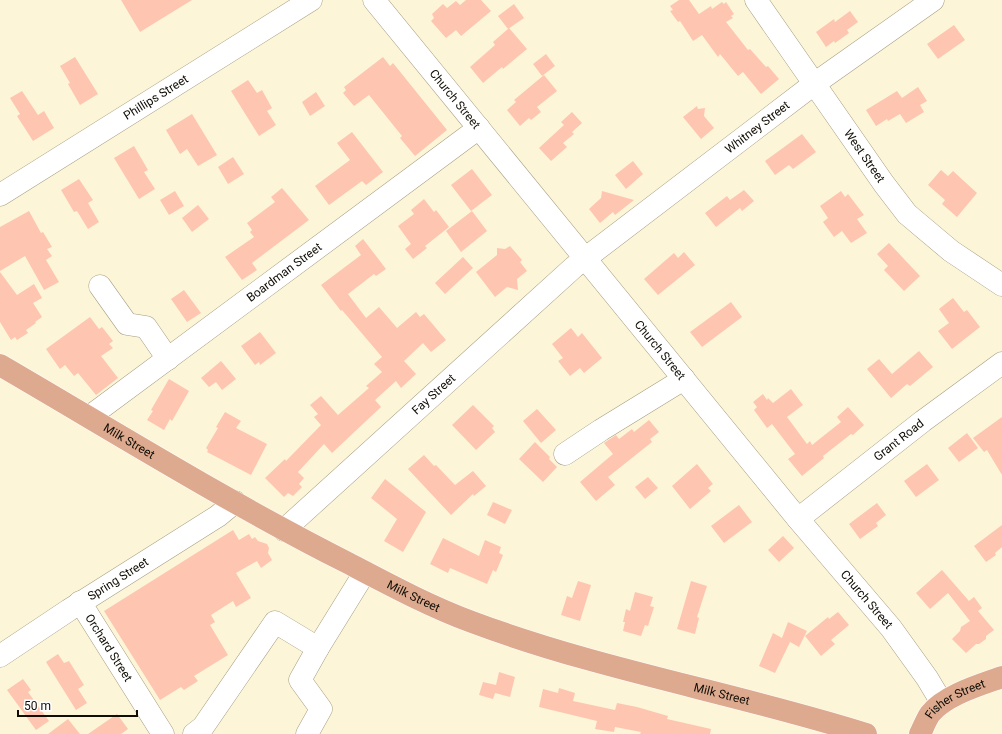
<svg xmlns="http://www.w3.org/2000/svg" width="1002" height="734" viewBox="0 0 1002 734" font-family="Roboto,sans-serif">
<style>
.building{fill:#fec6b1}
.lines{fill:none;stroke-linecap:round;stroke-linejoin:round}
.minor-casing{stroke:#a49e82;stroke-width:23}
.major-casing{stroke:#fff;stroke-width:23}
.minor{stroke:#fff;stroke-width:22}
.major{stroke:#ddaa90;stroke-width:22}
.labels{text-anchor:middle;stroke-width:4;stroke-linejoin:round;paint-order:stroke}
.street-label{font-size:12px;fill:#0f0d04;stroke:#fff}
</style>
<rect width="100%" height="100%" fill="#fdf5d8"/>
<g class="building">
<polygon points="121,0 192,0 140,32"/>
<polygon points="466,0 481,0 491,11 461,36 456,30 446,38 431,21 434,18 432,14 443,4 447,8 456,1 460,5"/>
<polygon points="679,0 689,0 699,14 711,6 712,9 722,2 724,4 726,2 734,14 731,16 733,18 726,22 748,50 750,49 766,67 768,66 779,79 761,94 743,72 738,76 720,54 718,57 702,35 693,41 680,21 678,22 670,11 673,10 670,6"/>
<polygon points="514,4 524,18 508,29 498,16"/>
<polygon points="850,11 858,22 847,30 849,33 835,43 834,41 826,47 816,32 834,19 835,22"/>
<polygon points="954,25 965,40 938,59 927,44"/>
<polygon points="509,28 527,49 503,69 502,67 483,83 470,67 495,45 493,42"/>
<polygon points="546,54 555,66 542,76 533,64"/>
<polygon points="75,57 98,94 80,105 68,84 70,83 60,66"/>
<polygon points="383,57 390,66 393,63 447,130 415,156 400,138 402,136 369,95 354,106 343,93 346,90 344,87"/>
<polygon points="544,75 557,91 537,107 541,112 531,120 529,118 520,126 507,110 516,102 514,100"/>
<polygon points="248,80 257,93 262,90 272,108 267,111 276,125 259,136 231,91"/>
<polygon points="918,87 927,101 920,105 924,112 906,123 900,114 888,121 887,119 876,126 866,110 897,91 902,98"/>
<polygon points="22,91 38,115 44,111 54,128 33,141 17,116 20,114 10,98"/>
<polygon points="316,92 325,106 310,116 302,102"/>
<polygon points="697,106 698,109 705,108 704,116 714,128 701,139 683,117"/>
<polygon points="572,112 582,123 572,132 574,134 563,143 567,147 551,161 539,148 564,125 561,122"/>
<polygon points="192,114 217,155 198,166 187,149 180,154 166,130"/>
<polygon points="352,132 383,172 366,185 362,181 329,205 315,186 350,160 337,143"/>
<polygon points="802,134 816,152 793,169 789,165 775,175 765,161"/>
<polygon points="134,146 148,170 144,172 155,189 139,199 114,158"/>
<polygon points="233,157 244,174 228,184 218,167"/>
<polygon points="633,161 643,174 626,189 615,175"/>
<polygon points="472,169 492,195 471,211 451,185"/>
<polygon points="941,170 948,176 953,171 977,193 957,217 942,204 945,200 928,185"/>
<polygon points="79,179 93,200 88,203 99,222 88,229 77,211 74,212 61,190"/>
<polygon points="282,188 309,220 252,263 257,270 242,280 225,257 254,237 250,232 252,230 247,223 275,202 271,197"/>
<polygon points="744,190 754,201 742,211 740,208 716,227 705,213 727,196 730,200"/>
<polygon points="175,191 184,206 169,215 160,200"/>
<polygon points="602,191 634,200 615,215 613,212 600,223 589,209 601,198"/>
<polygon points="841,191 845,197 848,194 864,215 857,219 867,233 851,243 842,231 834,237 823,222 828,218 820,206"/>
<polygon points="424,199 434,212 436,210 449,227 425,246 427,248 413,259 405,249 411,244 398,226 414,214 411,210"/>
<polygon points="198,205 209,219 192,232 182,218"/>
<polygon points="29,211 41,233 43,232 52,247 47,249 52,256 46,260 59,282 44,290 25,256 0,271 0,227"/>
<polygon points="472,211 487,231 461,252 446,231"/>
<polygon points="363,239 386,269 376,276 374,274 348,294 366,318 379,307 397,328 416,312 420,317 424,314 446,340 431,352 423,343 404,361 416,374 401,388 396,381 375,400 381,407 332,453 324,444 298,472 304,478 299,484 302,487 293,496 288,493 284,497 265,478 285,459 286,461 321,425 314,417 318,414 310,405 321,396 338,415 369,388 366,386 382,372 374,364 382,357 342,310 341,311 321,285 361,255 355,246"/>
<polygon points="889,243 920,276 904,291 884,270 888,266 877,254"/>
<polygon points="510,246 522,260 520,262 527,271 517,279 518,290 507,287 495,297 476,272 497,255 497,248 505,249"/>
<polygon points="684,252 695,265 658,295 644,279 674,253 678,258"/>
<polygon points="463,257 473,268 445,294 435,283"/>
<polygon points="0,272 17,295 34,284 42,298 33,303 42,317 35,322 36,323 26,330 28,333 17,340 15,337 11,340 0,322"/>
<polygon points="184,290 201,313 187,322 171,299"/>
<polygon points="953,298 964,312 967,310 980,327 952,349 938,331 949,323 939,309"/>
<polygon points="731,302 742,317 702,347 690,332"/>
<polygon points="90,317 99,329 102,327 113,341 109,344 113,348 101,356 118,378 96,395 78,373 74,376 65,365 60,369 46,349"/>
<polygon points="571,328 578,337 582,333 602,358 584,373 580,368 570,376 558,361 563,358 552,344"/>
<polygon points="260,332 276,353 260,365 259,362 255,365 241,346"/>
<polygon points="919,351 933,367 910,386 907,384 891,398 867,369 879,359 892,374"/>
<polygon points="221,361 236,379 222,390 216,382 209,387 201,378"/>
<polygon points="169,379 189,391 172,421 170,419 164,430 147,420 153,411 151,410"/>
<polygon points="791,389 803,405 787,417 807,444 810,441 812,445 841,422 837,417 848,407 864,425 853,435 851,434 823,456 824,458 802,476 788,459 795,454 772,424 767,428 754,410 757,407 753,402 763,394 767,400 768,398 773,403"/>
<polygon points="473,405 494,426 492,428 495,432 476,450 452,425"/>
<polygon points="537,409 556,430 541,443 523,421"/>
<polygon points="225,412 241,421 236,428 267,444 251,475 207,452 208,450 206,448 218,428 216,427"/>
<polygon points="1002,417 1002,475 987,450 984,452 973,438"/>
<polygon points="649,420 659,432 650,439 652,442 608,477 615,485 596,501 580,482 613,454 604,443 616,435 619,439 632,429 634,432"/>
<polygon points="967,433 978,448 959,462 948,448"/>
<polygon points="535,442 550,457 549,459 557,467 543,482 519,459"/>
<polygon points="424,455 434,466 436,465 455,485 473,471 486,486 474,496 473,494 451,515 408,469"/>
<polygon points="697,464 713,484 708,488 711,491 690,509 672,486"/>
<polygon points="927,464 939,480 916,497 904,481"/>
<polygon points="648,477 658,488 645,499 635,487"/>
<polygon points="385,479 426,512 403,552 384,541 397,519 371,498"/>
<polygon points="493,502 512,510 505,524 487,515"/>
<polygon points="877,503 886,515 876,523 878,526 860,539 849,524"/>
<polygon points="739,505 752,522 724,543 711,526"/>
<polygon points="1002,525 1002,547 995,553 996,555 986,562 974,546"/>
<polygon points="233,530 239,540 249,534 252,539 255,537 258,541 267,544 269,548 268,553 272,560 261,568 257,561 236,573 251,598 236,607 233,601 211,615 215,622 210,625 228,655 194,676 198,681 184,690 181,687 160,700 104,611"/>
<polygon points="783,536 794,548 779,562 768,550"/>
<polygon points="443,538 479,556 485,540 501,547 499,553 503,555 496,572 493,570 487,584 450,568 448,573 430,564"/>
<polygon points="942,570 969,601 974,597 982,608 978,611 994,630 986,636 986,639 979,644 976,644 966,653 952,639 960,631 961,627 970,621 948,593 930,609 916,593"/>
<polygon points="578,581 591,585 580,621 561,615 567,596 572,598"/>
<polygon points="691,581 707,586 697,617 699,618 695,634 677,629"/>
<polygon points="635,592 653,597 650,606 654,607 648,626 645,625 641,636 623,631 625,622 623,622 626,609 630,611"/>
<polygon points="838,612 849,625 831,640 835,644 821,656 805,636 828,617 829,619"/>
<polygon points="788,622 807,631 799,647 790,642 775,673 759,666 773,633 782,638"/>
<polygon points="58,654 64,663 69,661 84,685 78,689 87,703 76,710 46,662"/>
<polygon points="499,672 515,677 510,697 495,693 493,699 479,695 483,682 496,685"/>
<polygon points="23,679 31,690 28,692 49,721 36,730 7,690"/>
<polygon points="559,688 575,693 573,701 615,710 617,703 637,707 668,716 667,719 711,729 710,734 640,734 641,732 615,727 614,732 595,729 597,721 539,707 543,689 558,693"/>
<polygon points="117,714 128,729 121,734 88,734"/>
<polygon points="68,719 80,734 48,734"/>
</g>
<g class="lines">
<defs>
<g id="minor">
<path id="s1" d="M374 0 798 519 891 628 927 678 942 703"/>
<path id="s2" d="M756 0 884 184 907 214 951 251 1002 285"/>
<path id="s3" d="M0 195 311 0"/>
<polyline points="100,286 127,324 146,327 168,359"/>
<path id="s4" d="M89 417 479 128"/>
<polyline points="565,454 601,430 684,379"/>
<path id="s5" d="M798 519 923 421 1002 363"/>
<path id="s6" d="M284 530 574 267 814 84 933 0"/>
<path id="s7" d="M80 602 163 734"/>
<path id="s8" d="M0 656 69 610 218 516 235 502"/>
<polyline points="194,734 203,727 275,622 318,648 365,572"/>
<polyline points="307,734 321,709 300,680 318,648"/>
</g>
<g id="major">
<path id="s9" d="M0 365C115 432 229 503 348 563 388 584 429 606 472 622 600 670 736 693 866 734"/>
<path id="s10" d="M920 734C923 728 926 720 930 714 945 695 980 685 1002 677"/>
</g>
</defs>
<use href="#minor" class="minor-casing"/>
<use href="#major" class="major-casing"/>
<use href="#minor" class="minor"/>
<use href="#major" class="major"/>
</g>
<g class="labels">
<g class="street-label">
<text dy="4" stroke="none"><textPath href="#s3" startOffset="184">Phillips Street</textPath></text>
<text dy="4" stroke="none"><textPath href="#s1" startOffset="128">Church Street</textPath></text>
<text dy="4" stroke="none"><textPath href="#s6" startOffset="622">Whitney Street</textPath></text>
<text dy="4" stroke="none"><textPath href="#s2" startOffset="190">West Street</textPath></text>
<text dy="4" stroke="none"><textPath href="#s4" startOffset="243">Boardman Street</textPath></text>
<text dy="4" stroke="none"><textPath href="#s1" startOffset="452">Church Street</textPath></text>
<text dy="4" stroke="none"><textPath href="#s6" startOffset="202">Fay Street</textPath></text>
<text dy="4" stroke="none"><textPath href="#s5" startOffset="128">Grant Road</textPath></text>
<text dy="4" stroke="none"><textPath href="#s9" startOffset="150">Milk Street</textPath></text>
<text dy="4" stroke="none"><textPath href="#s8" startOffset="141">Spring Street</textPath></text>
<text dy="4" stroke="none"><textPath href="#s9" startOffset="474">Milk Street</textPath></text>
<text dy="4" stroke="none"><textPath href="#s1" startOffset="776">Church Street</textPath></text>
<text dy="4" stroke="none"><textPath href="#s7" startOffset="54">Orchard Street</textPath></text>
<text dy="4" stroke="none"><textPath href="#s9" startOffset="798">Milk Street</textPath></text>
<text dy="4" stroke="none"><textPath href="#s10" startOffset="52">Fisher Street</textPath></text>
</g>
</g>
<path d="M18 710v6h119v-6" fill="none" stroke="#0f0d04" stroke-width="2"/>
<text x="24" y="710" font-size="12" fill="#0f0d04" stroke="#ffffff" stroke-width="3" paint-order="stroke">50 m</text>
</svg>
